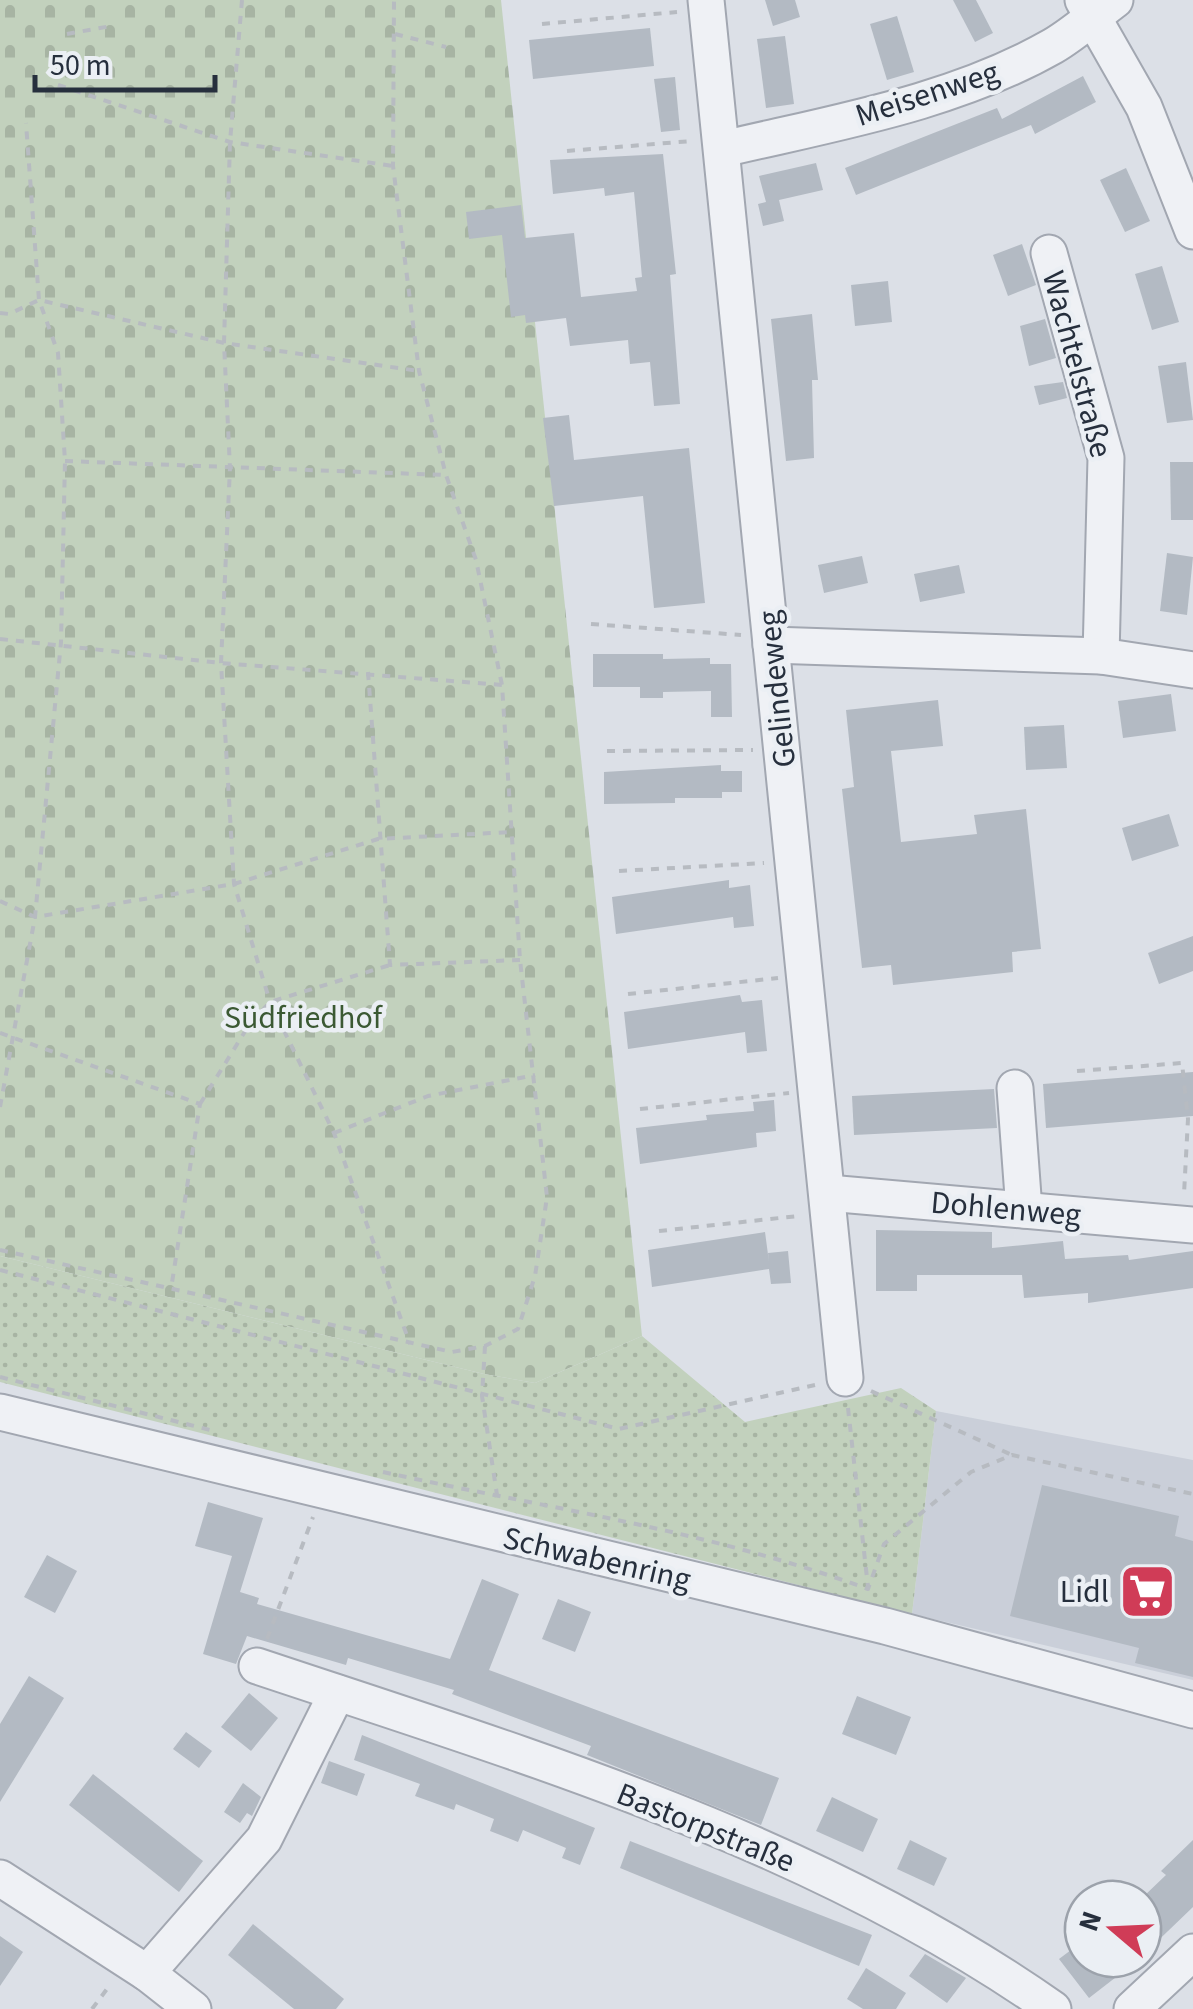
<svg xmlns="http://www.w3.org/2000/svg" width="1193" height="2009" viewBox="0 0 1193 2009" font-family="'Source Sans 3',sans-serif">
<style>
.built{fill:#cacfd9}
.cemetery{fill:url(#cemetery-stones)}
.park{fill:url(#park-dots)}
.building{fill:#b3bac3}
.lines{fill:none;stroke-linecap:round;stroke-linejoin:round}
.minor-casing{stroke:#a2a7b1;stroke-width:39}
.path{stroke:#b7bbc1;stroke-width:4;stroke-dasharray:8 8;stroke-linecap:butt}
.minor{stroke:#eff1f5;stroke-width:35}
.labels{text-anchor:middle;stroke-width:9;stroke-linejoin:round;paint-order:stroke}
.street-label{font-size:32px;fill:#262f3d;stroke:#ebeff4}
.park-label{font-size:32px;fill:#3b5933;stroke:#ebeff4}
.poi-label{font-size:32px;fill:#262f3d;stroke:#ebeff4;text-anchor:end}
</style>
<defs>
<pattern id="cemetery-stones" width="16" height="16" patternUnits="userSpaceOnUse" patternTransform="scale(2.5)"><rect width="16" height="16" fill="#c2d1bd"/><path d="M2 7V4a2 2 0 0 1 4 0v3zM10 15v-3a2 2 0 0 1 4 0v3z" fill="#a7b4a3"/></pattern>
<pattern id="park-dots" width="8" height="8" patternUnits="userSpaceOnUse" patternTransform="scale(2.5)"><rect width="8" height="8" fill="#c2d1bd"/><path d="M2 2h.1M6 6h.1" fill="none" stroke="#a7b4a3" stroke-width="1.8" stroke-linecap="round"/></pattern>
</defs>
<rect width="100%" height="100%" fill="#dce0e7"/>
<polygon class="built" points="936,1411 1193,1460 1193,1680 912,1614"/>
<polygon class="cemetery" points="0,0 501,0 642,1336 535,1383 484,1374 0,1256"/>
<polygon class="park" points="0,1256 484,1374 535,1383 642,1336 745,1422 901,1388 936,1411 912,1614 0,1382"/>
<g class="building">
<polygon points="765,0 795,0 800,17 773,26"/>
<polygon points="953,0 976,0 993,33 975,42"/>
<polygon points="897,16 914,72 887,80 870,24"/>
<polygon points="650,28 654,66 533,79 529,40"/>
<polygon points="785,36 794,104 766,108 757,39"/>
<polygon points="1083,76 1096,102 1035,134 1031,125 856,195 845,168 997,108 1002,119"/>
<polygon points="675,77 680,130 661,132 654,79"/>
<polygon points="663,154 676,274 670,275 680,404 654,406 650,362 630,364 628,340 570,346 566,318 526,323 525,315 511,317 502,235 469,239 466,212 521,205 525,238 574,233 581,297 637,291 635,278 642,277 634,192 605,196 604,188 553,194 550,160"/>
<polygon points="816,163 823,190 779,200 784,221 763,226 758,204 766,202 759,176"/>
<polygon points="1126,168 1150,221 1125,232 1100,180"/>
<polygon points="1022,244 1036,285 1008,296 993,255"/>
<polygon points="1162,266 1179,322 1152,330 1135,274"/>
<polygon points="888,281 892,322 855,326 851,285"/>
<polygon points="812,314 818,380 812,380 814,458 786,461 771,319"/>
<polygon points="1045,319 1056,358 1029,366 1020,326"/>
<polygon points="1186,362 1193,420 1167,423 1158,366"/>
<polygon points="1063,382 1067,398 1039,405 1034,386"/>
<polygon points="569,415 574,460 689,448 705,603 654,608 643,496 554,506 543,418"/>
<polygon points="1170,462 1193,462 1193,520 1171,520"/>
<polygon points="1167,553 1193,557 1187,615 1160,611"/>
<polygon points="862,556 868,583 824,593 818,565"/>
<polygon points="959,565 965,593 920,602 914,574"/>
<polygon points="593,654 663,654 663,659 710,658 710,664 731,664 732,717 711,717 711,691 663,692 663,698 640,698 640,687 593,687"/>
<polygon points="1171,694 1176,731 1123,738 1118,701"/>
<polygon points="938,700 943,746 891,751 901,842 977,834 974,815 1026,809 1041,949 1012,952 1013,972 893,985 891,965 862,968 842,789 854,787 846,710"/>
<polygon points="1064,725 1067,768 1026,770 1024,727"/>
<polygon points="721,765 721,771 742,771 742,792 722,792 722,798 675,798 675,803 604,804 604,772"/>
<polygon points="1169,814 1179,846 1132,861 1122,828"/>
<polygon points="729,880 729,888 750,885 754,926 734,928 733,917 616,934 612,897"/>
<polygon points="1193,936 1193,971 1159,984 1148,953"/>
<polygon points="740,995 742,1002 762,1000 767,1051 747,1053 745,1032 628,1049 624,1012"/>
<polygon points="1193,1072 1193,1116 1046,1128 1043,1084"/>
<polygon points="994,1089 997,1128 854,1135 852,1096"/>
<polygon points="774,1100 776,1131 756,1133 757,1147 640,1164 636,1128 707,1120 706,1115 754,1111 753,1102"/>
<polygon points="876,1230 992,1232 992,1248 1063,1241 1065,1259 1128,1255 1129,1260 1193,1251 1193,1288 1088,1303 1088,1293 1024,1298 1022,1275 917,1275 917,1291 876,1291"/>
<polygon points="765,1232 769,1262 768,1253 788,1251 791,1283 771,1284 769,1269 652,1287 648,1250"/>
<polygon points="1042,1485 1179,1516 1175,1536 1193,1541 1193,1677 1135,1663 1139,1648 1010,1616"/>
<polygon points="208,1502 263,1518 240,1592 259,1598 257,1604 450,1659 482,1579 519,1594 489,1670 779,1778 761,1825 587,1755 591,1746 452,1694 454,1690 348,1658 346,1665 247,1636 236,1664 203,1654 232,1556 195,1546"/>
<polygon points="47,1555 77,1571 55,1613 24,1597"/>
<polygon points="558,1599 591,1612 575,1652 542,1639"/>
<polygon points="29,1676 64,1698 0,1802 0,1724"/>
<polygon points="249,1693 278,1718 251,1751 221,1727"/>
<polygon points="857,1696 911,1717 896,1755 842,1734"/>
<polygon points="186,1732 212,1751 199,1768 173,1749"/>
<polygon points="362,1735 595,1828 580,1865 562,1858 566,1848 523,1830 518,1842 490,1831 494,1819 456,1804 454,1810 415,1796 420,1784 354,1760"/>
<polygon points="329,1761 365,1774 357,1796 321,1783"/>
<polygon points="93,1774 203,1861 179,1892 69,1805"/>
<polygon points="243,1783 261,1797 252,1816 247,1813 240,1823 224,1812"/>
<polygon points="832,1797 878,1819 863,1852 816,1831"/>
<polygon points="910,1840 947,1858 934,1886 897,1869"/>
<polygon points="1193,1840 1193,1907 1143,1955 1143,1897 1166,1875 1161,1871"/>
<polygon points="630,1841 872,1935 859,1966 620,1868"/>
<polygon points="253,1924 344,1999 336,2009 294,2009 228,1955"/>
<polygon points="0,1936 23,1952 0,1986"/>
<polygon points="1083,1941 1083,1959 1109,1959 1120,1974 1089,1998 1059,1959"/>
<polygon points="925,1954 966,1978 947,2003 909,1976"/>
<polygon points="866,1968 906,1993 896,2009 863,2009 847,1999"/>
</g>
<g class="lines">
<defs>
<g id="minor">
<polyline points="706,0 845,1378"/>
<polyline points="1083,0 1144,107 1193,231"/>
<path d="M723 149C833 123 953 103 1053 46 1075 33 1095 15 1115 0"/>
<polyline points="1049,253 1106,458 1101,656"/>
<polyline points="771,645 1101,656 1193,670"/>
<polyline points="1015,1088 1024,1210"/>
<polyline points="828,1193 1193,1225"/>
<polyline points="0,1412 885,1626 1193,1710"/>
<path d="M257 1666C530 1757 816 1842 1053 2009"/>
<polyline points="0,1878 147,1973 193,2009"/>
<polyline points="147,1973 264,1839 337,1693"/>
<polyline points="1132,2009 1193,1952"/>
</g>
</defs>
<use href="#minor" class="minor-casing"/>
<g class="path">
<polyline points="242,0 230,142 224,343 230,468 221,663 234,884 270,1002 334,1133 410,1344"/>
<polyline points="542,24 677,12"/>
<polyline points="67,34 111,26"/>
<polyline points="395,34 446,47"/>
<polyline points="58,85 230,142 393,166"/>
<polyline points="567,151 692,141"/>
<polyline points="0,313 9,314 39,300 224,343 419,371"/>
<polyline points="65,461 445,475"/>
<polyline points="591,624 741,635"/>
<polyline points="0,639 221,663 502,685"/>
<polyline points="368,672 390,965 520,960"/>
<polyline points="607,751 753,750"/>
<polyline points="619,871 764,863"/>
<polyline points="0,901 35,917 234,884 378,839 511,832"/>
<polyline points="628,994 778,978"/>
<polyline points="0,1033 200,1104 171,1289"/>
<polyline points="1077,1071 1182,1063 1188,1119 1184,1194"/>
<polyline points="200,1104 249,1025 270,1002 390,965"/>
<polyline points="0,1107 35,917 61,642 65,461 58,353 39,300 26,123"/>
<polyline points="640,1109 789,1093"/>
<polyline points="334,1133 428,1096 535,1075"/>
<polyline points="659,1231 798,1216"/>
<polyline points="0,1250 452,1352 485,1346 518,1329 535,1276 547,1197 520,960 502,685 476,560 446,475 419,371 393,166 394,0"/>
<polyline points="0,1270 619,1429 815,1385"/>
<polyline points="485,1346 482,1396 497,1495"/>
<polyline points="0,1377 214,1431"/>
<polyline points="871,1391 1012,1455"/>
<polyline points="848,1408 868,1587"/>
<path d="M383 1472C547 1508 710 1531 868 1589L884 1544 971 1472 1012 1455 1193 1494"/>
<polyline points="267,1639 313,1517"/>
<polyline points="92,2009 110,1985"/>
</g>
<use href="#minor" class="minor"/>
</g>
<defs>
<symbol id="supermarket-square" viewBox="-11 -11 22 22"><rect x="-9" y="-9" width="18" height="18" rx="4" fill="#d03c57" stroke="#ebeff4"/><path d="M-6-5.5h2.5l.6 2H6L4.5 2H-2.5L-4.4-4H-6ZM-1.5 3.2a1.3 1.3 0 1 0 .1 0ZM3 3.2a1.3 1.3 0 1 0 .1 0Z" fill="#fff"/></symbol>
</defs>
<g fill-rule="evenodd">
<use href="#supermarket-square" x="1116" y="1560" width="63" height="63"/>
</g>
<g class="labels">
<g class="street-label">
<text transform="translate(927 93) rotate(-18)" y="11">Meisenweg</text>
<text transform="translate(1078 364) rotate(75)" y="11">Wachtelstraße</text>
<text transform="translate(776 689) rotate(-96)" y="11">Gelindeweg</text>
<text transform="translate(1006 1208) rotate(5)" y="11">Dohlenweg</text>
<text transform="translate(597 1558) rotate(13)" y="11">Schwabenring</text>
<text transform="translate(706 1827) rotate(22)" y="11">Bastorpstraße</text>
</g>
<g class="park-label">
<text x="303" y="1028">Südfriedhof</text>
</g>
<g class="poi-label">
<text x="1109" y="1602">Lidl</text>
</g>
</g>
<g transform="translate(1113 1929) rotate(289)"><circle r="48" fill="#ebeff4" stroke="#9ca2ab" stroke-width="2.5"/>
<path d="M0-8L18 38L0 25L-18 38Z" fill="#d03c57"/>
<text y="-15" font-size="28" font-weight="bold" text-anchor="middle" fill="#262f3d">N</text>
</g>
<path d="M35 75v15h180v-15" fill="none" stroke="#262f3d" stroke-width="5"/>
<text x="50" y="75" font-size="30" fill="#262f3d" stroke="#ebeff4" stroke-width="8" paint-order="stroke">50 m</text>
</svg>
